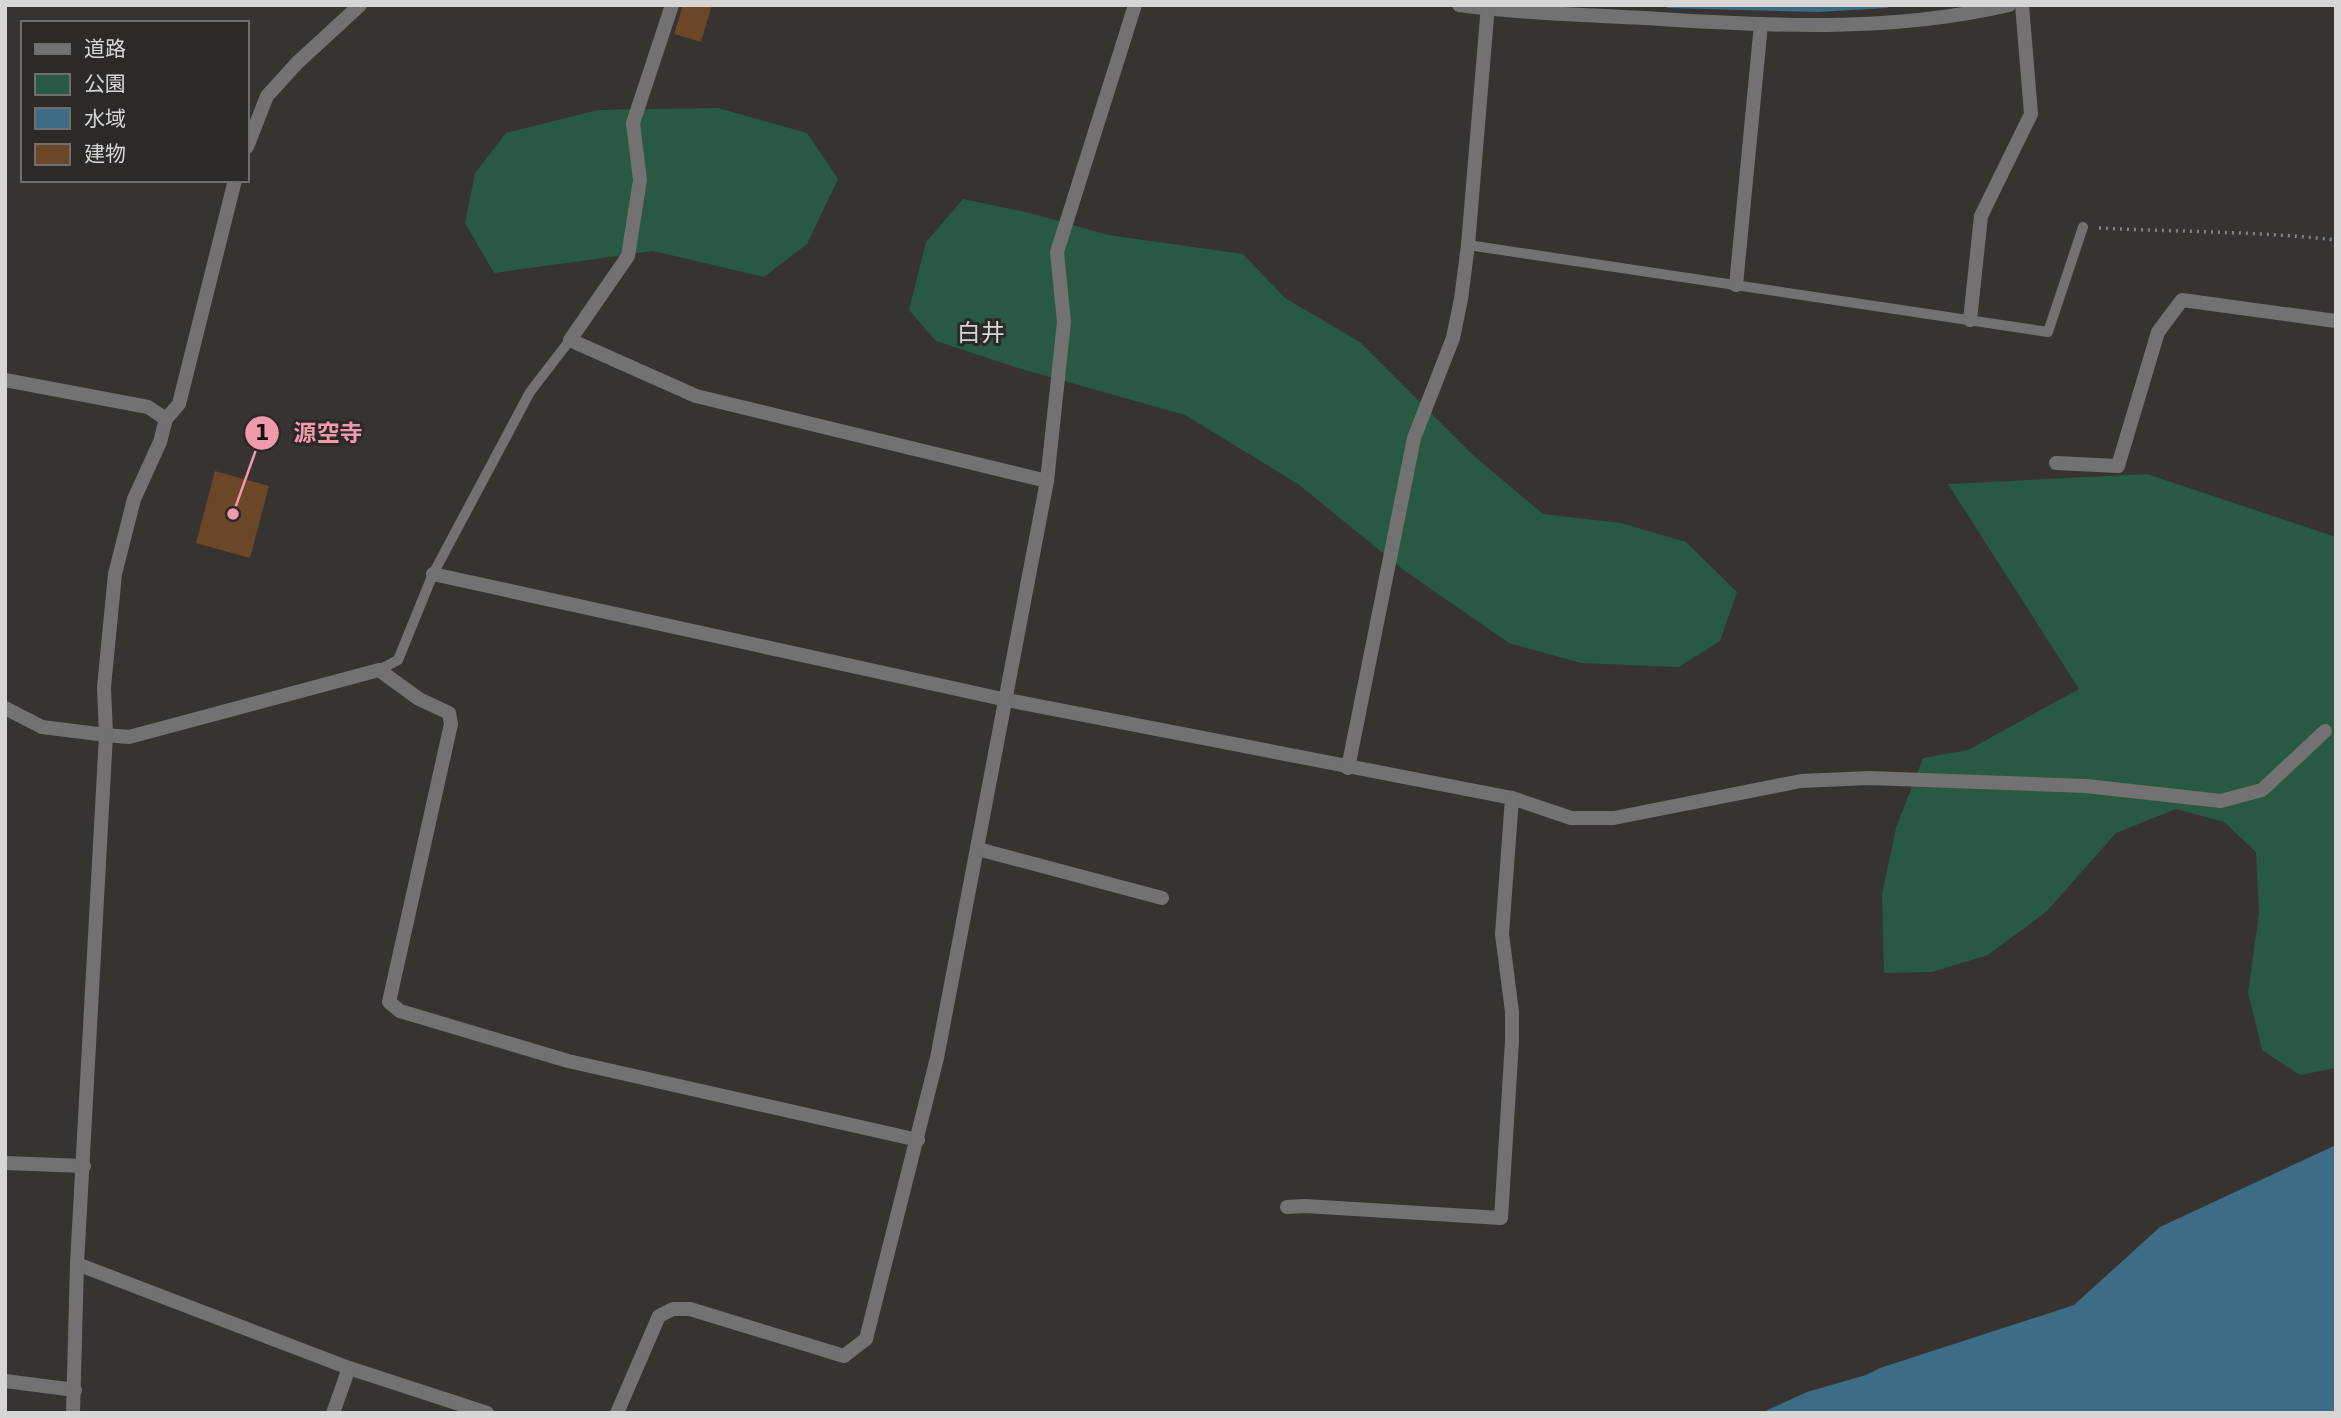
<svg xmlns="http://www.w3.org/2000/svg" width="2341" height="1418" viewBox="0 0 2341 1418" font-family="'DejaVu Sans','Noto Sans JP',sans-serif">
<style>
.green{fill:#285943}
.water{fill:#3d6c87}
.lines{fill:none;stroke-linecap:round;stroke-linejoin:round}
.stream{stroke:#3d6c87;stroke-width:6}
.building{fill:#6b4728}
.path{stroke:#848180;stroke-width:3.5;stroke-dasharray:2 5;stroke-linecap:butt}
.service{stroke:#737172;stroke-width:10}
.minor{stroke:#737172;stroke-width:14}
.tertiary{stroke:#737172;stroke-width:14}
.labels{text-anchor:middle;stroke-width:6;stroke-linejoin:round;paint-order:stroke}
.quarter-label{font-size:24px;fill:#d7d6d5;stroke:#2c2927}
.leader{fill:none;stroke:#f29aad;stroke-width:2.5}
.callout-dot{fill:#f29aad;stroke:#2c2927;stroke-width:2.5}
.mark-label{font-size:21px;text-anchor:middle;font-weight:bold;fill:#111}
.callout-label{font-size:23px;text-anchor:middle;font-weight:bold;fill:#f29aad;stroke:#2c2927;stroke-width:6;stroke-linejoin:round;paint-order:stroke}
</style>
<rect width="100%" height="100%" fill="#363331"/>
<g class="green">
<polygon points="718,108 807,133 838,179 807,244 764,277 653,251 494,273 465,223 475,173 506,133 598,110"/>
<polygon points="963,199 1030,213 1108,235 1243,254 1285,298 1360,342 1474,456 1543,514 1621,523 1686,542 1737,592 1720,641 1679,667 1581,663 1509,643 1405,571 1298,484 1185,415 1018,368 936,341 909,310 926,242"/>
<polygon points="2147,474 2336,537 2336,1068 2300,1075 2262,1050 2248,993 2259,914 2256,852 2224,822 2176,809 2116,833 2047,911 1988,955 1932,972 1884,973 1882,894 1896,828 1923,758 1968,750 2079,689 1948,484"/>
</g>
<polygon class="water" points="2336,1145 2336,1413 1761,1413 1807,1392 1866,1375 1880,1368 2074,1305 2160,1227"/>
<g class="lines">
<polyline class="stream" points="1669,5 1818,9 1886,5"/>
</g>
<g class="building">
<polygon points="683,5 712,5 701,42 674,34"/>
<polygon points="215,471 269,486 250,558 196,543"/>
</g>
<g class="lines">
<path class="path" d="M2099 228C2178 232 2257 231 2336 240"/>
<g class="service">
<polyline points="1468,245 2048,332 2083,227"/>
<polyline points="379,670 398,660 433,574 530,392 570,340"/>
</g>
<g class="minor">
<polyline points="672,5 633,123 640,180 628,256 570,340 696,396 1047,481"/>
<path d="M1459 5C1521 13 1583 15 1645 18 1765 26 1890 33 2009 5"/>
<polyline points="247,147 267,96 297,63 360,5"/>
<polyline points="1736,285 1761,24"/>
<polyline points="1970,320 1981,216 2031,114 2022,5"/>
<polyline points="2056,463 2118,466 2158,332 2182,300 2336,321"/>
<polyline points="433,574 1007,700 1512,798 1571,818 1614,818 1801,781 1869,778 2086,786 2221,801 2262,790 2325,731"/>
<polyline points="106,735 129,737 379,670 419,699 449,713 451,724 389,1002 400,1011 568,1061 918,1140"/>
<polyline points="1348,768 1414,438 1453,338 1461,299 1468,245 1488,5"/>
<polyline points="978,849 1162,898"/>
<polyline points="5,1163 84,1166"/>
<polyline points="1287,1207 1305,1206 1501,1218 1512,1041 1512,1012 1502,934 1512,798"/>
<polyline points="77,1264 349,1368 487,1413"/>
<polyline points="5,1381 75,1390"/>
<polyline points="73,1413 77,1264 106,735 104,687 115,574 134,499 160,442 166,419 179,404 235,180"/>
<polyline points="333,1413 349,1368"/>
<polyline points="617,1413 659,1316 673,1309 690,1309 844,1356 866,1339 937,1058 1047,481 1064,322 1057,252 1135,5"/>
</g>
<g class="tertiary">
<polyline points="5,380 148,407 166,419"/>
<polyline points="5,708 42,727 106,735"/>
</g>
</g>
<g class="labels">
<g class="quarter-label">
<text x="981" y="341">白井</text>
</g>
</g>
<path class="leader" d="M233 514L262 433"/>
<g class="callout-dot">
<circle cx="233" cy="514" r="7"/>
<circle cx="262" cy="433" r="18"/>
</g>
<g class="mark-label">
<text x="262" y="440">1</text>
</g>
<g class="callout-label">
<text x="328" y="441">源空寺</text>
</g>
<rect width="2341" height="1418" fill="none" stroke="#d7d6d5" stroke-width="14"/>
<rect x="21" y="21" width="228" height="161" fill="#2c2927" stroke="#706e6d" stroke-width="2"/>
<rect x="35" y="44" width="35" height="10" fill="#737172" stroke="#706e6d" stroke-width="2"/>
<text x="84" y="56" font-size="21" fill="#d7d6d5">道路</text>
<rect x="35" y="74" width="35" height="21" fill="#285943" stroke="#706e6d" stroke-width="2"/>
<text x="84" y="91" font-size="21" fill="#d7d6d5">公園</text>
<rect x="35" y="108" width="35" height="21" fill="#3d6c87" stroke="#706e6d" stroke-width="2"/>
<text x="84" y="126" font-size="21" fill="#d7d6d5">水域</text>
<rect x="35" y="144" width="35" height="21" fill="#6b4728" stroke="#706e6d" stroke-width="2"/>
<text x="84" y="161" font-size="21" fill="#d7d6d5">建物</text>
</svg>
